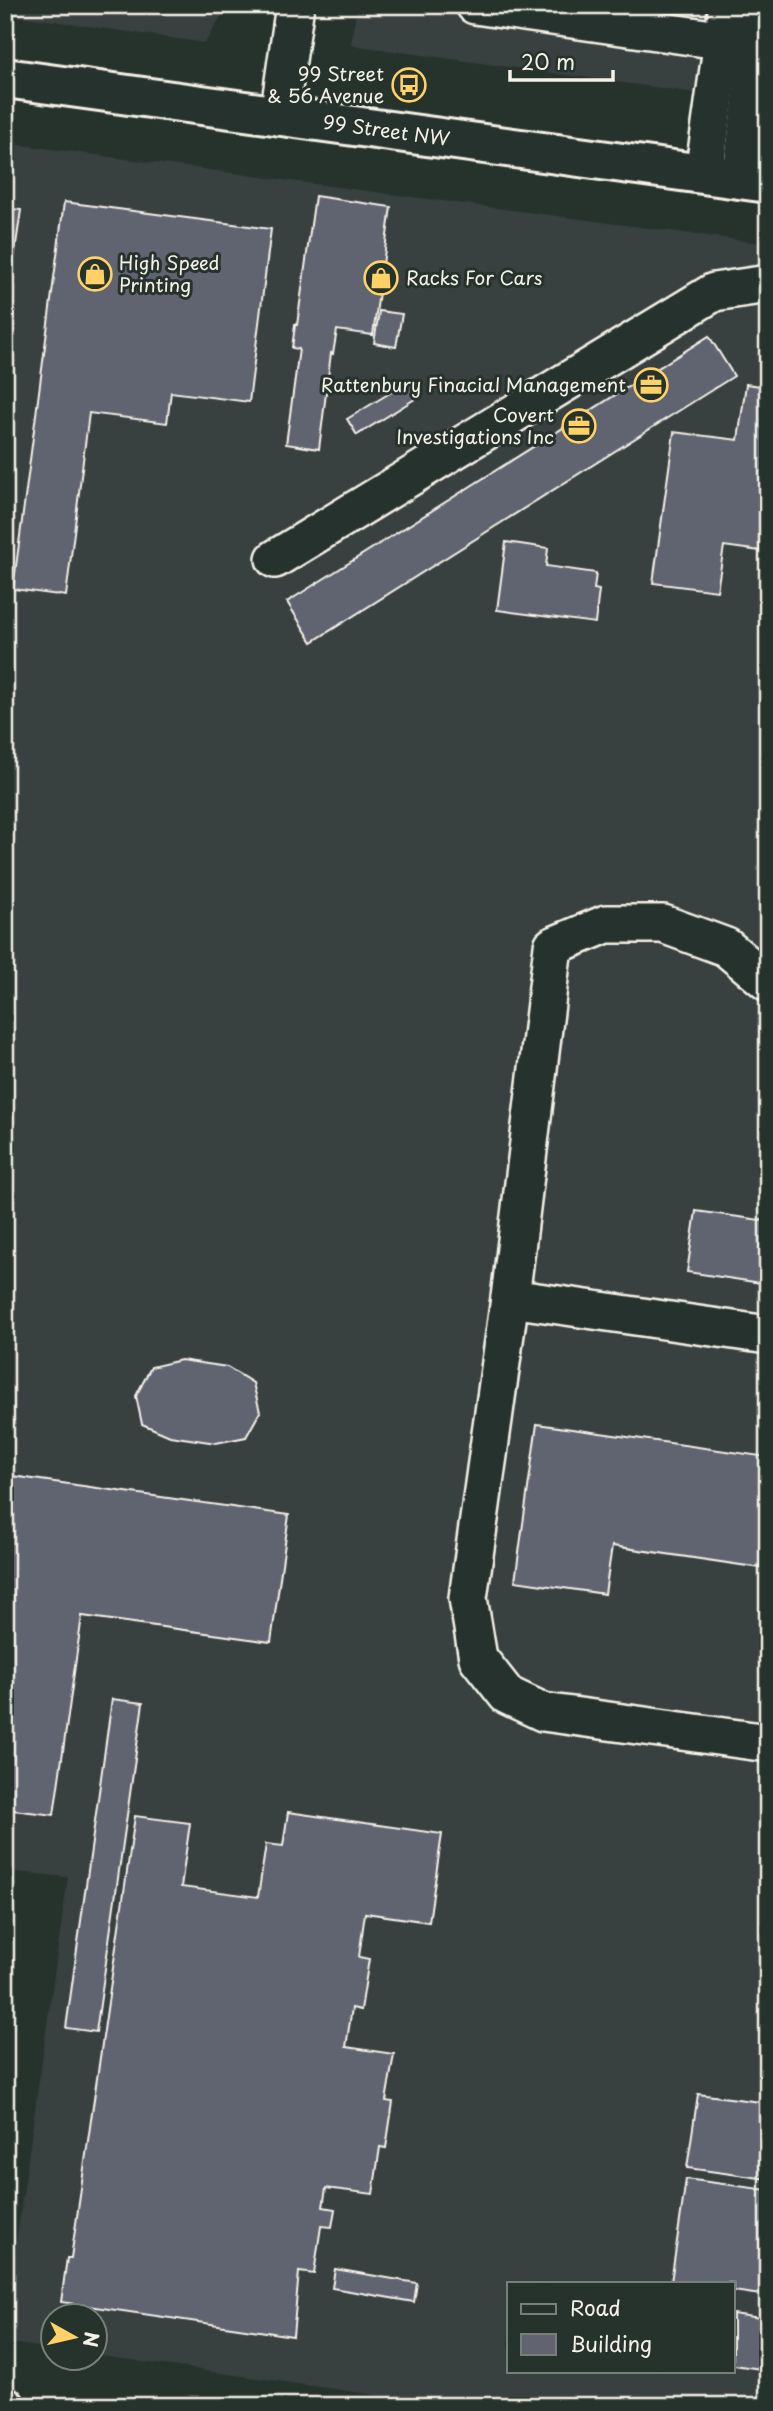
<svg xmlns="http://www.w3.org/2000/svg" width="773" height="2411" viewBox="0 0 773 2411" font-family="'Playpen Sans',sans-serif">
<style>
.built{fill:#384141;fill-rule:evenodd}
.building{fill:#616370;stroke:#f4f1e8;stroke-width:2}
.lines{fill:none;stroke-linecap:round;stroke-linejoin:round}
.minor-casing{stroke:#f4f1e8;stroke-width:42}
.major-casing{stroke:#f4f1e8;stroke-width:44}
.minor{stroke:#26332d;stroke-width:37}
.major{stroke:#26332d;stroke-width:38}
.labels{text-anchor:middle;stroke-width:6;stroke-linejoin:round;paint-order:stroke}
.poi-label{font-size:19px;fill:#f4f1e8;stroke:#26332d;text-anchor:end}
.street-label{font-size:19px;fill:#f4f1e8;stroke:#26332d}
</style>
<rect width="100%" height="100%" fill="#26332d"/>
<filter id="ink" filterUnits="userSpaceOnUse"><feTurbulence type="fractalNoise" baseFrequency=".0143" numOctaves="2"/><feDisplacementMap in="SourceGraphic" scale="14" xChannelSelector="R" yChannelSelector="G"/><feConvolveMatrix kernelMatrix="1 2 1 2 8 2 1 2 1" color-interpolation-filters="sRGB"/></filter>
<g filter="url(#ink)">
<g class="built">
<polygon points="5,5 228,5 205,43 5,14"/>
<polygon points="357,5 768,5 768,103 351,45"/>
<path d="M5 143 768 244V2406H453L95 2355 94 2316H52V2349L5 2342V2321L68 1877 5 1871ZM509 2283H733V2371H509Z"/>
</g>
<g class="building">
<polygon points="315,196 391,207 373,335 337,330 333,354 331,353 319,449 286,444 299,349 292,348 295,325 297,325"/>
<polygon points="64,202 271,229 249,402 171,392 167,423 89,413 66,596 13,589"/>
<polygon points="5,208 21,210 5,320"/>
<polygon points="379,311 402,314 396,347 374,343"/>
<polygon points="709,336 734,376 312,642 287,602"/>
<polygon points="408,382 418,397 357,435 347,419"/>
<polygon points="746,384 768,387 768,552 724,546 717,591 653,583 674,432 738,440"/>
<polygon points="506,542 548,548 546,566 596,573 594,589 599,590 595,623 497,610"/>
<polygon points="696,1211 768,1221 768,1284 687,1272"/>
<polygon points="181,1360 227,1367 253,1383 260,1412 246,1437 216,1443 170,1436 142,1424 136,1396 151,1367"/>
<polygon points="537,1424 768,1457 768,1569 612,1546 605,1594 515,1581"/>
<polygon points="5,1475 289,1515 271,1642 82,1616 54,1815 5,1809"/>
<polygon points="112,1699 143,1703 96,2032 66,2028"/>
<polygon points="288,1812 442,1834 429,1922 365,1913 359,1957 369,1959 361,2010 352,2008 346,2047 394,2054 386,2101 393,2102 386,2148 380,2147 373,2194 326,2188 323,2207 335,2209 332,2227 321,2226 314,2274 299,2272 293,2336 61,2302 67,2258 71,2258 135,1816 190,1823 181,1887 258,1897 266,1844 283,1846"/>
<polygon points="698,2094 768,2103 768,2179 687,2168"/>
<polygon points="686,2179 768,2190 768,2296 733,2291 733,2283 671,2282"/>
<polygon points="335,2269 417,2283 414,2302 332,2288"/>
<polygon points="733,2314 768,2319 768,2370 733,2365"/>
</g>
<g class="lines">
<defs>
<g id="minor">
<polyline points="475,5 768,47"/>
<polyline points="279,116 295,5"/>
<polyline points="704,174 728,5"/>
<polyline points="741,179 764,5"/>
<polyline points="275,559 714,292 768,284"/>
<polyline points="768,982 726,947 663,924 606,924 553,946 510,1298 768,1335"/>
<polyline points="510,1298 468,1598 478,1658 507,1695 543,1712 768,1743"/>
<polyline points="5,2406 6,2406"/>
</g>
<g id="major">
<path id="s1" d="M5 78 768 183"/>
</g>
</defs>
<use href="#minor" class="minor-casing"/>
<use href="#major" class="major-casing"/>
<use href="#minor" class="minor"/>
<use href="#major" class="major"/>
</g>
</g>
<defs>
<symbol id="bus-ring" viewBox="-11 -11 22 22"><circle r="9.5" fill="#26332d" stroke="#ffd166" stroke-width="1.5"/><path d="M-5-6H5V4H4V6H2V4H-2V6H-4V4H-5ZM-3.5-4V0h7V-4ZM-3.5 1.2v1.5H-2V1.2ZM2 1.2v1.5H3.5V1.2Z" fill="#ffd166"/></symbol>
<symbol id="shop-ring" viewBox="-11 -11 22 22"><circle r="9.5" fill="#26332d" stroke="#ffd166" stroke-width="1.5"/><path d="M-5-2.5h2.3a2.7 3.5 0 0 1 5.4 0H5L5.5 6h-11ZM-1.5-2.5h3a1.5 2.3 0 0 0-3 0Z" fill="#ffd166"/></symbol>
<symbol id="office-ring" viewBox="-11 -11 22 22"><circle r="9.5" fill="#26332d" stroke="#ffd166" stroke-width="1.5"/><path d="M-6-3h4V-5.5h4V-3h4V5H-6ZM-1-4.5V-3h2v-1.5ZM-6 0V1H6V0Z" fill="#ffd166"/></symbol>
</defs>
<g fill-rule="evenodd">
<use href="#bus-ring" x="390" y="66" width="38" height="38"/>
<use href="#shop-ring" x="76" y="255" width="38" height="38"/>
<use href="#shop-ring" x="362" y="259" width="38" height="38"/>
<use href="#office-ring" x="632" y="366" width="38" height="38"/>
<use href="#office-ring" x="560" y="407" width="38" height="38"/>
</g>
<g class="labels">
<g class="poi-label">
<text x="384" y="81">99 Street<tspan x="384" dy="22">&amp; 56 Avenue</tspan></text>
<text x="119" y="270" text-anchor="start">High Speed<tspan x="119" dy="22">Printing</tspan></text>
<text x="406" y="285" text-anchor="start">Racks For Cars</text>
<text x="626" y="392">Rattenbury Finacial Management</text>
<text x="554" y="422">Covert<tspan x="554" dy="22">Investigations Inc</tspan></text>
</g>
<g class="street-label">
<text dy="7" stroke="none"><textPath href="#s1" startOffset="385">99 Street NW</textPath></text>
</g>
</g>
<rect width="773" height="2411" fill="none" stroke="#26332d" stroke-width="28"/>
<rect x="14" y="14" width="745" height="2383" fill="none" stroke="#f4f1e8" stroke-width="2.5" filter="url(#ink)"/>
<rect x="507" y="2282" width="228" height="91" fill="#26332d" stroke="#787f78" stroke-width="2"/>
<rect x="521" y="2304" width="35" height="10" fill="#26332d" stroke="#787f78" stroke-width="2"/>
<text x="570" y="2316" font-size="21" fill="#f4f1e8">Road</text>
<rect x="521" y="2334" width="35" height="21" fill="#616370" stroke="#787f78" stroke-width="2"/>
<text x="570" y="2352" font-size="21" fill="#f4f1e8">Building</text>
<g transform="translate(74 2337) rotate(98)"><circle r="33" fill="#26332d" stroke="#787f78" stroke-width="2"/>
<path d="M0-5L12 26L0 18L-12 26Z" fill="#ffd166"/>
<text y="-10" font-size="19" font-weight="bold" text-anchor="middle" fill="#f4f1e8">N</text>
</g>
<path d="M510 70v10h103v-10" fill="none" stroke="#f4f1e8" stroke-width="3.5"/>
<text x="521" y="70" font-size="21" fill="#f4f1e8" stroke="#26332d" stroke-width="5" paint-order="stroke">20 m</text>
</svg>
